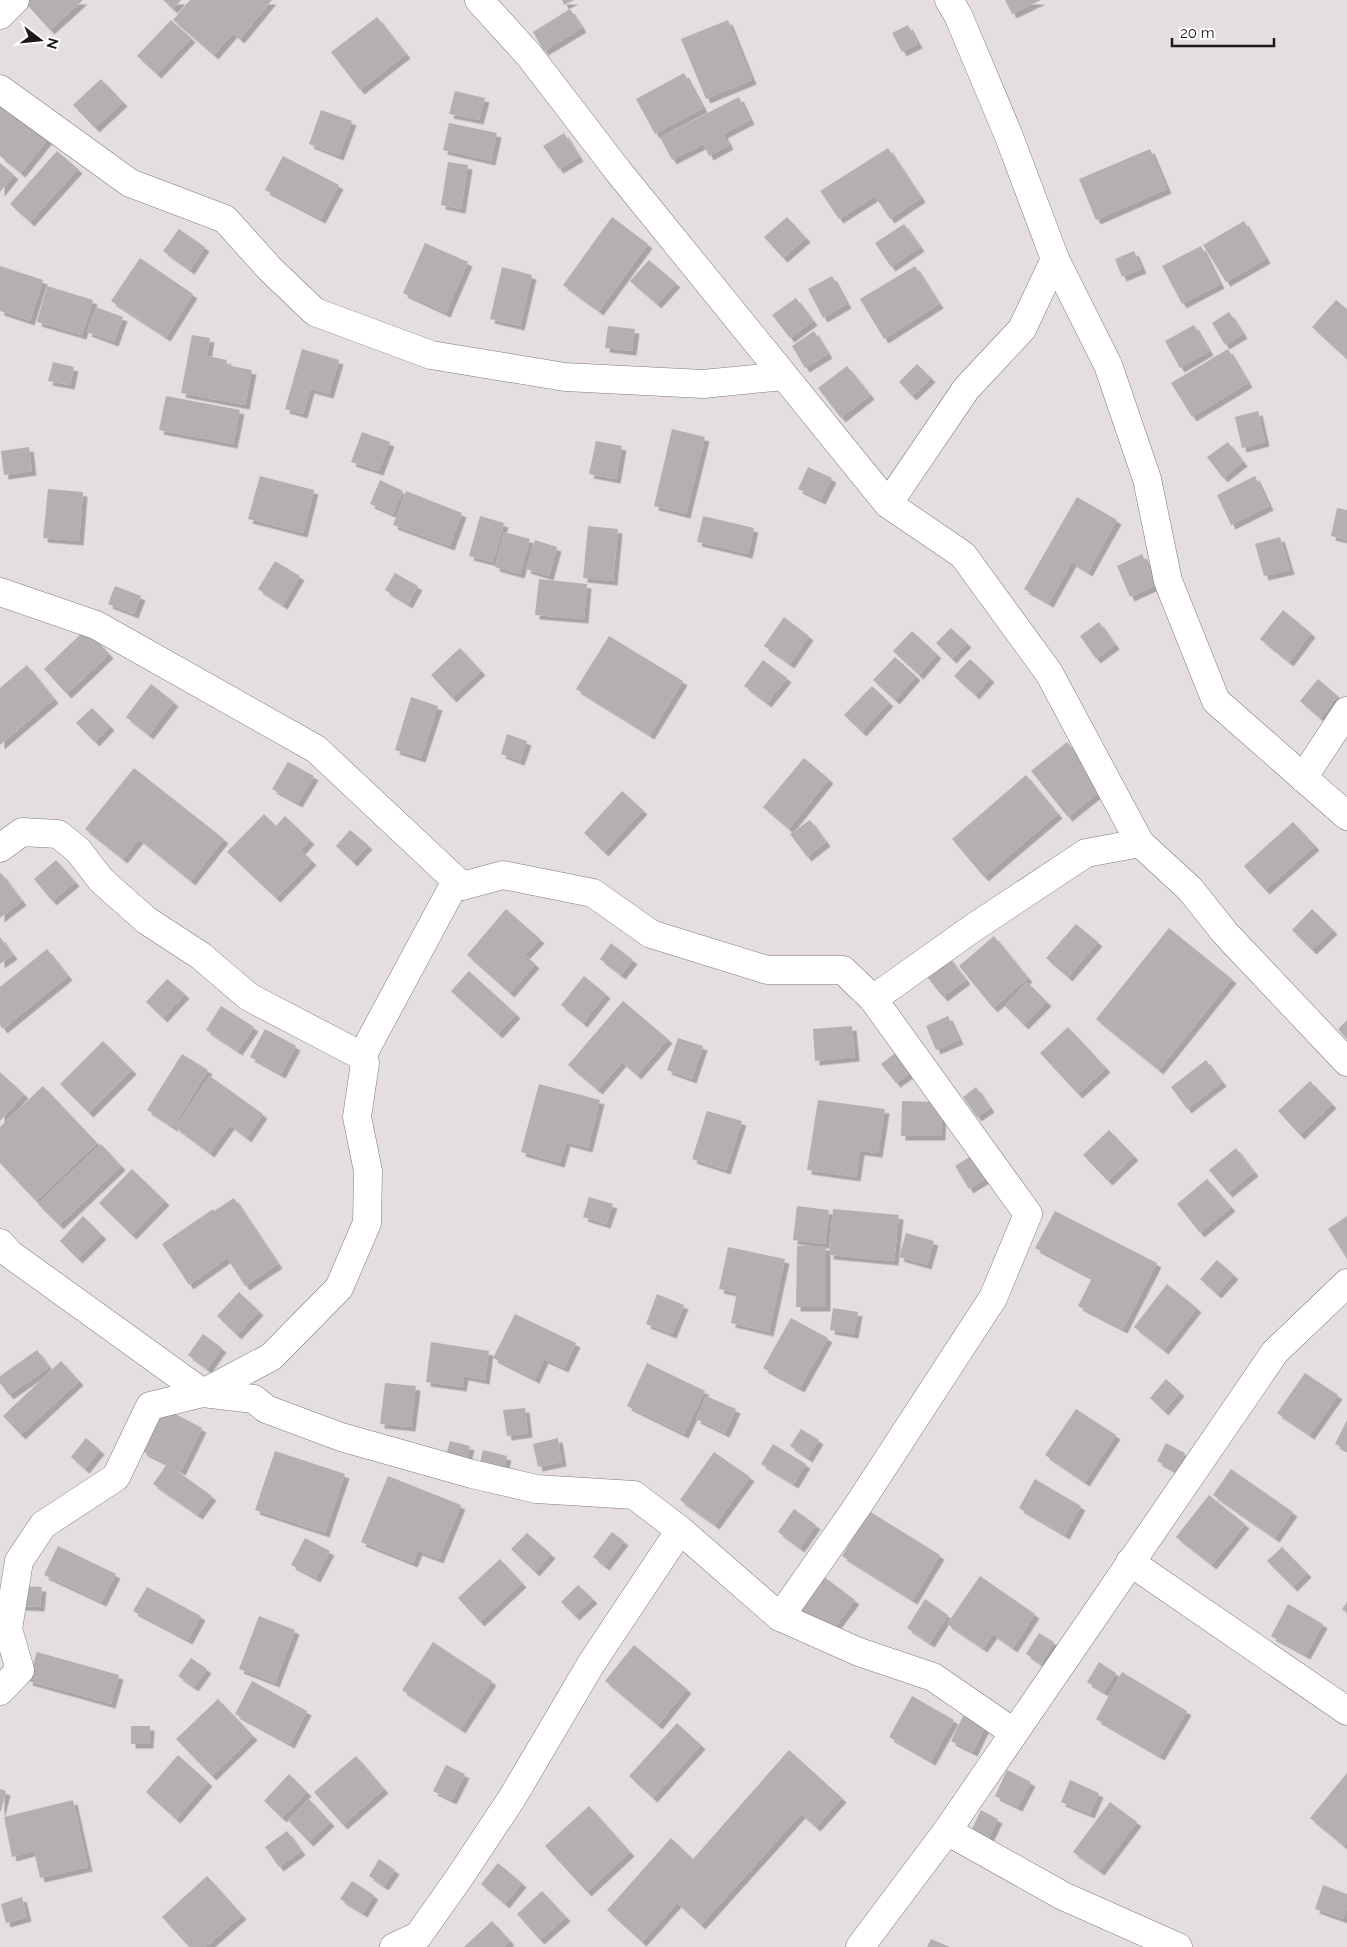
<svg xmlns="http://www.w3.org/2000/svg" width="1347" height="1947" viewBox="0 0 1347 1947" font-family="Raleway,sans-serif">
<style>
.building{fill:#b5afb2;filter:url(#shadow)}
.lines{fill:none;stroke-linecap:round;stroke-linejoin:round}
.street-casing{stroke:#807a7a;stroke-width:29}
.street{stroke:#fff;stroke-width:28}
</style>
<defs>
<filter id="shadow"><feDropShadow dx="4.5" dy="4.5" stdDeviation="0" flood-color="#0004"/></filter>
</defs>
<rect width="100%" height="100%" fill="#e5dede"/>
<g class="building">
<polygon points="23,0 83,0 50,30"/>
<polygon points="163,0 181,0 173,9"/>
<polygon points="190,0 272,0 240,39 233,33 214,55 173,20"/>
<polygon points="562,0 574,0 564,5"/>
<polygon points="1005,0 1041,0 1012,14"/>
<polygon points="570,9 582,28 544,51 533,32"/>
<polygon points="377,17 406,54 360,90 331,52"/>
<polygon points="171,20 191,38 157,74 137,56"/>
<polygon points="728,20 752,80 706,99 681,39"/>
<polygon points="908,25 918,44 902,52 892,33"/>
<polygon points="684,73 703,108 655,134 636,99"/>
<polygon points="101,79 123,102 95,128 73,105"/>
<polygon points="455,91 485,98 479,120 449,114"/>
<polygon points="739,97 750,120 723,134 729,145 709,156 703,144 672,160 660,137"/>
<polygon points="0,104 48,139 21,173 0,156"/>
<polygon points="321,110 352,121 339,156 309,144"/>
<polygon points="449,123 497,133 491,161 443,150"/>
<polygon points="564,133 579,157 559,169 543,146"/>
<polygon points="888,148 921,198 890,219 875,196 839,219 820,191"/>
<polygon points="1150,149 1167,189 1096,220 1079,179"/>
<polygon points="57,151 78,169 30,222 10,204"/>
<polygon points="283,156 339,185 321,219 265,190"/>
<polygon points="448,162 468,165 461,209 441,205"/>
<polygon points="0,163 14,175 0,192"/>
<polygon points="612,217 648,244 599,311 563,285"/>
<polygon points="787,217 806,238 783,258 764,237"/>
<polygon points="1244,221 1266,259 1226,282 1203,245"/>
<polygon points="904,224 920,247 891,267 875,243"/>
<polygon points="179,229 205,247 190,270 163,251"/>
<polygon points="425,243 468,262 446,313 403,293"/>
<polygon points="1201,246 1220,284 1182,304 1162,266"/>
<polygon points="1134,251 1142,269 1122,277 1115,259"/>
<polygon points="140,258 193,294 166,337 111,301"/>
<polygon points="649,260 676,283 657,304 630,281"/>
<polygon points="0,266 43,280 30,321 0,311"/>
<polygon points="915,266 939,304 884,339 860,299"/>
<polygon points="502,267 532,275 520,326 490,319"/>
<polygon points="832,276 847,304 823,318 808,289"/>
<polygon points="47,286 93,300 82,335 37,322"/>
<polygon points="796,298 813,321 790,338 772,315"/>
<polygon points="1336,300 1347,309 1347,359 1312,327"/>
<polygon points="96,307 123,317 114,342 87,332"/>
<polygon points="1229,312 1243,334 1225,345 1212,323"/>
<polygon points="1194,325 1209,351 1180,368 1165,341"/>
<polygon points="608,326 635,329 632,351 605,348"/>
<polygon points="814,331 828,354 805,368 792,346"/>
<polygon points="192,335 210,338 207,356 227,360 226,365 252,370 245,405 181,393"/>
<polygon points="302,349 339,360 329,394 310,389 303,414 285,409"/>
<polygon points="1228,349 1248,383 1192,417 1171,383"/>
<polygon points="53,362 74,367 70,385 48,381"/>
<polygon points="917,364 931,378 912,396 899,382"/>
<polygon points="847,366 870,395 841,418 818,388"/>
<polygon points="166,396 240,410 233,444 159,430"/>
<polygon points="1258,411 1265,442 1242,448 1235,417"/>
<polygon points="672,429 705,437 686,514 654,506"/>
<polygon points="362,432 390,442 379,471 351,462"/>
<polygon points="596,441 622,446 616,479 589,474"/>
<polygon points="1228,442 1243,462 1223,478 1207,457"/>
<polygon points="29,447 32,471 4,475 1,451"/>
<polygon points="808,467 832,478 821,500 798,489"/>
<polygon points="260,476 314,490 303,533 248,519"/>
<polygon points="1255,476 1269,506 1231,525 1217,495"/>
<polygon points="380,480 403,491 393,514 370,504"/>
<polygon points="48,489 83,492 79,541 43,538"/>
<polygon points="406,491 462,513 450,546 393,525"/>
<polygon points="1077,497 1117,520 1088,572 1072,562 1049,603 1024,589"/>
<polygon points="1337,508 1347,510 1347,540 1331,536"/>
<polygon points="480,516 504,523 493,562 469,556"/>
<polygon points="703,516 754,528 748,554 697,542"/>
<polygon points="588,526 618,529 613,581 583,578"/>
<polygon points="504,532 530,539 520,574 495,567"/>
<polygon points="1280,537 1290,570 1264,576 1255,544"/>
<polygon points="535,540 557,547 549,576 526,569"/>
<polygon points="1142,554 1156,585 1130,597 1117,566"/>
<polygon points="275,561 300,576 283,605 258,589"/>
<polygon points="395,573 418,586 408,604 385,590"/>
<polygon points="539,579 587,584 584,619 535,615"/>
<polygon points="115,586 141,596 134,614 108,604"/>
<polygon points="1283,610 1311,633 1289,662 1260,639"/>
<polygon points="784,617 809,636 790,664 764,646"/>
<polygon points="1099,622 1115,645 1096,659 1080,636"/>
<polygon points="951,628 967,643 952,659 936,643"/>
<polygon points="86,629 109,654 67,694 44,669"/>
<polygon points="912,631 937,654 919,675 893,651"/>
<polygon points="609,636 683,681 650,735 576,689"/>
<polygon points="460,648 481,671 452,698 431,675"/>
<polygon points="895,657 916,676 895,700 873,680"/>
<polygon points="970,659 990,678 975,695 954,676"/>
<polygon points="763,660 787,678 767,703 744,686"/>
<polygon points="27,665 54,699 0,745 0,688"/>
<polygon points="1318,679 1338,696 1320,718 1300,701"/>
<polygon points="151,684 174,702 149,735 126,717"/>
<polygon points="872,686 889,702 862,732 844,715"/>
<polygon points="411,697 438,706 421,758 395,750"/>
<polygon points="92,708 110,726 95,742 76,723"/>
<polygon points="507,734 527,741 520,761 501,754"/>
<polygon points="1067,742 1104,788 1068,817 1031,771"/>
<polygon points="804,758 829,779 789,829 763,807"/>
<polygon points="288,762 314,776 298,803 272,789"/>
<polygon points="134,768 224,839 191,881 139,839 123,859 85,829"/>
<polygon points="1026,775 1058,814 984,877 952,839"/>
<polygon points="622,791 643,810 604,852 584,833"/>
<polygon points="264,814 276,826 285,816 310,840 301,850 312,861 276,898 227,852"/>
<polygon points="810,820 826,842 807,857 790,834"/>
<polygon points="1293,822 1315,846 1265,890 1244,866"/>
<polygon points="350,830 368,845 353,862 336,846"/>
<polygon points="56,860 75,882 52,901 34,879"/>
<polygon points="1,873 22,901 0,918 0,874"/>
<polygon points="506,909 540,939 525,955 535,964 510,993 467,955"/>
<polygon points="1312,909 1333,930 1312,950 1292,930"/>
<polygon points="1076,924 1098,942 1068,977 1046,958"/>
<polygon points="1169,928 1232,979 1159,1070 1096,1019"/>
<polygon points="994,936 1028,978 993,1008 959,966"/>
<polygon points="0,937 13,955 0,964"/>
<polygon points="611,943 633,960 621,975 600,959"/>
<polygon points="47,949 68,976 3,1029 0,1025 0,987"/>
<polygon points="947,955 966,980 943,997 924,973"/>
<polygon points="469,971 516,1014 498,1034 451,991"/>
<polygon points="584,976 606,994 583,1023 561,1005"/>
<polygon points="167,979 185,994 163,1018 146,1002"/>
<polygon points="1027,982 1047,1002 1024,1025 1005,1006"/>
<polygon points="623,1001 668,1039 637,1075 622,1062 598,1090 568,1065"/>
<polygon points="221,1006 254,1027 238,1051 206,1030"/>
<polygon points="948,1016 959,1040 936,1050 926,1026"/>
<polygon points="1347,1020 1347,1039 1338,1029"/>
<polygon points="852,1026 855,1057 815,1061 813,1029"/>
<polygon points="1068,1027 1106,1068 1078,1094 1040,1053"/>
<polygon points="265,1029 296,1046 281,1074 250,1057"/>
<polygon points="678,1038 703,1046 692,1079 667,1070"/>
<polygon points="103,1041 132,1070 89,1113 60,1084"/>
<polygon points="898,1051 913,1071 896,1083 881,1064"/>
<polygon points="182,1054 208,1070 173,1127 147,1110"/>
<polygon points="1206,1060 1222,1082 1187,1109 1171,1087"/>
<polygon points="0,1072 24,1094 0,1121"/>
<polygon points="210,1076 263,1114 247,1138 230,1125 210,1153 175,1127"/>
<polygon points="1310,1081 1332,1104 1300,1135 1278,1111"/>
<polygon points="539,1084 600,1100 588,1148 566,1142 560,1163 521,1152"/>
<polygon points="43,1086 97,1143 36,1201 0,1163 0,1127"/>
<polygon points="976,1087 990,1108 977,1117 963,1097"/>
<polygon points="818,1100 885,1109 878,1153 860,1151 856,1177 807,1170"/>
<polygon points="902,1101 942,1102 941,1136 901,1136"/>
<polygon points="707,1111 742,1121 726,1170 692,1159"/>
<polygon points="1109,1130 1134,1156 1108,1181 1083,1155"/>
<polygon points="101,1144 121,1166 59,1225 38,1204"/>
<polygon points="1236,1148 1254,1172 1228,1193 1209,1170"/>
<polygon points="974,1154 988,1177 969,1189 955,1166"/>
<polygon points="132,1169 165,1201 132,1235 99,1203"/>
<polygon points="1207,1179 1231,1207 1200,1233 1177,1204"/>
<polygon points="589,1197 613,1204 606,1224 583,1217"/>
<polygon points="234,1198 278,1264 245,1286 227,1258 189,1285 162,1244 213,1209 214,1211"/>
<polygon points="797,1206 829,1210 825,1244 793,1240"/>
<polygon points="833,1209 899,1215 894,1261 829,1255"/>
<polygon points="1055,1211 1157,1263 1123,1329 1078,1306 1092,1278 1035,1248"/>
<polygon points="83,1216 102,1235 78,1259 60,1241"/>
<polygon points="1347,1216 1347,1259 1328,1229"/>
<polygon points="906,1233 934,1241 927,1265 899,1257"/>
<polygon points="797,1246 826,1246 826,1307 796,1307"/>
<polygon points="728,1247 785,1259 769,1332 731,1323 737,1293 719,1289"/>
<polygon points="1217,1260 1234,1275 1217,1294 1200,1279"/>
<polygon points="1167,1284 1197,1308 1164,1350 1134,1327"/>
<polygon points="239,1292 259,1311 237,1335 217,1316"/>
<polygon points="657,1294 684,1305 672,1334 646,1324"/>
<polygon points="833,1308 858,1312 854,1334 830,1330"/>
<polygon points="515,1314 576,1343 564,1368 544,1359 535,1379 493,1358"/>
<polygon points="791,1318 828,1338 800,1388 763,1368"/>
<polygon points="203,1334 222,1348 207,1369 188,1355"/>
<polygon points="431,1342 489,1351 485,1380 464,1376 462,1387 426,1382"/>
<polygon points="37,1350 49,1367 9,1395 0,1383 0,1376"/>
<polygon points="61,1361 79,1381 21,1435 3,1416"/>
<polygon points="647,1363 705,1391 684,1434 627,1406"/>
<polygon points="1305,1373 1338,1395 1310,1435 1277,1413"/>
<polygon points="1166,1379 1180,1392 1164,1411 1150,1398"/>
<polygon points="385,1383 416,1386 411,1427 380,1424"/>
<polygon points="706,1396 736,1409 725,1433 696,1419"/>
<polygon points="164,1408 202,1428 181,1471 142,1451"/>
<polygon points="525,1408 528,1433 507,1436 503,1410"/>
<polygon points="1076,1409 1116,1435 1085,1482 1045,1455"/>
<polygon points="1347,1420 1347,1450 1335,1444"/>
<polygon points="801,1429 819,1440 808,1458 790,1446"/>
<polygon points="86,1438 100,1450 85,1469 71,1457"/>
<polygon points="558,1438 562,1462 538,1467 533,1444"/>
<polygon points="450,1441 470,1446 464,1468 444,1462"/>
<polygon points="1166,1443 1185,1453 1175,1471 1157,1461"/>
<polygon points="773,1444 806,1464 794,1484 761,1464"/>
<polygon points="483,1450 507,1456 502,1476 478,1470"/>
<polygon points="275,1451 345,1474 325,1533 255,1510"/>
<polygon points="714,1452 750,1477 715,1525 680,1500"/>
<polygon points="167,1464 212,1496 198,1515 153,1484"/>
<polygon points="1231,1469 1293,1512 1275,1538 1213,1495"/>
<polygon points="388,1476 461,1505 439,1559 418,1551 413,1563 361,1542"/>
<polygon points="1035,1479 1081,1506 1065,1535 1019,1508"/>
<polygon points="1209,1495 1245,1524 1212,1565 1176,1537"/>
<polygon points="794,1509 816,1525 800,1548 778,1532"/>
<polygon points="869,1511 940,1555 913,1600 842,1556"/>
<polygon points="612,1532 624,1541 605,1566 593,1557"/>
<polygon points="527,1533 551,1554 535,1572 511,1549"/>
<polygon points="305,1538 330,1551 316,1578 291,1565"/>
<polygon points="58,1546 116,1574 102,1602 44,1575"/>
<polygon points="1282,1547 1307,1573 1293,1587 1267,1561"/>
<polygon points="500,1559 522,1583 480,1622 458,1598"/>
<polygon points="819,1573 855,1600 831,1632 795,1605"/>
<polygon points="980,1576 1035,1614 1013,1648 993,1634 983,1648 947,1624"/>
<polygon points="578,1585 593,1599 575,1616 561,1602"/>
<polygon points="23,1586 42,1587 40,1607 21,1606"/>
<polygon points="147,1587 201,1616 188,1640 133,1611"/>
<polygon points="925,1599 948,1615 930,1643 907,1628"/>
<polygon points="1347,1602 1347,1613 1342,1609"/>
<polygon points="1288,1604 1323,1624 1306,1655 1271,1636"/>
<polygon points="259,1616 295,1630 275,1683 239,1669"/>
<polygon points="1039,1633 1054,1642 1041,1664 1026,1654"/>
<polygon points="433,1642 492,1681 461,1729 402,1690"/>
<polygon points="634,1645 687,1689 658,1725 605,1681"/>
<polygon points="37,1652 119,1675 111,1704 28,1681"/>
<polygon points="191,1658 207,1669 194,1687 178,1676"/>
<polygon points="1099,1662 1116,1673 1104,1692 1087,1682"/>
<polygon points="1122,1672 1187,1711 1160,1756 1096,1719"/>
<polygon points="252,1681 307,1711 290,1744 235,1714"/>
<polygon points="912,1696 954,1720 931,1761 889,1737"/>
<polygon points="218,1699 253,1736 212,1776 176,1739"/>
<polygon points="963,1716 985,1727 973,1752 951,1741"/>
<polygon points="677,1723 701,1745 653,1798 629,1776"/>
<polygon points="131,1726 150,1726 149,1744 131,1744"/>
<polygon points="789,1750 842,1798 816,1827 801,1814 701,1925 677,1903 642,1942 607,1910 671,1838 693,1859"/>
<polygon points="178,1755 208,1782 176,1819 146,1792"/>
<polygon points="356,1756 384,1789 343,1825 314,1792"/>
<polygon points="446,1765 465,1774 452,1800 433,1791"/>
<polygon points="1007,1770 1031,1782 1018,1807 995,1796"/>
<polygon points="1347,1773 1347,1843 1344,1846 1310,1818"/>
<polygon points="289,1774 307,1792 282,1818 264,1801"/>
<polygon points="1070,1780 1099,1793 1090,1814 1061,1802"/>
<polygon points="0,1789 6,1791 1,1811 0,1811"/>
<polygon points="309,1799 330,1822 309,1842 288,1820"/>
<polygon points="73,1800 88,1867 40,1878 34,1851 12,1857 4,1817"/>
<polygon points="1110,1802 1137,1822 1100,1871 1073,1852"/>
<polygon points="589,1806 630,1852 587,1892 545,1846"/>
<polygon points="981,1810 998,1819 989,1838 972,1829"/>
<polygon points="287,1831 301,1851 279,1867 265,1847"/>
<polygon points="379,1859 395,1870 384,1886 369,1876"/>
<polygon points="498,1863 522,1883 505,1904 481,1884"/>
<polygon points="207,1876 242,1915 206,1947 189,1947 162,1917"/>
<polygon points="352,1881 374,1895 363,1913 340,1899"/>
<polygon points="1323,1885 1347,1894 1347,1907 1343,1919 1315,1909"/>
<polygon points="542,1891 566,1917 540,1940 517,1914"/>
<polygon points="22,1897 27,1917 6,1923 1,1904"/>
<polygon points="492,1921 510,1941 503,1947 464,1947"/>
<polygon points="931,1939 950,1947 927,1947"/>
</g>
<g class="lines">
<defs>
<g id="street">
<polyline points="479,0 529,55 618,171 888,504 963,555 1049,673 1140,843 1190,889 1225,933 1347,1062"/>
<polyline points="0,15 15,0"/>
<polyline points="0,89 130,183 225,219 270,269 315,312 431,355 565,377 703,384 784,376"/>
<polyline points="1055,259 1108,365 1147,479 1168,581 1216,701 1347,816"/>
<polyline points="888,504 966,389 1022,329 1055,259 1008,134 958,15 949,0"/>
<polyline points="0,592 96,625 316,749 462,886 503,875 593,893 651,934 767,970 843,970 873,999 973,928 1086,853 1140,843"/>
<polyline points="1303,778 1347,711"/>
<polyline points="0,848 22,832 58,834 78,850 101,880 146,920 201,956 249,997 362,1056"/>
<polyline points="0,1243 10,1254 203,1393 254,1399 266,1409 341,1437 472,1474 536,1489 634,1495 680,1530"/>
<polyline points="1130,1562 1347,1711"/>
<polyline points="780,1617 857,1507 993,1298 1028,1214 873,999"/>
<polyline points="0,1691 20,1670 8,1629 19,1561 43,1525 116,1477 150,1406 203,1393 271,1357 339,1288 367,1223 368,1171 357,1117 365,1063 362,1056 456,881 462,886"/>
<polyline points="947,1831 1063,1896 1178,1947"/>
<polyline points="394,1947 418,1936 459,1878 512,1798 591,1664 680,1530 780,1617 859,1652 933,1677 1013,1732"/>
<polyline points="860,1947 947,1831 1275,1352 1347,1283"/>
</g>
</defs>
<use href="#street" class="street-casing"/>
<use href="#street" class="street"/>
</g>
<g transform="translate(40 40) rotate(106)" stroke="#ffffff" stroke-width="4" paint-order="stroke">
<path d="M0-4L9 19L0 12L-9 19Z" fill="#1a1818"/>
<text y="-8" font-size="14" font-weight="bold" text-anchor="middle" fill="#1a1818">N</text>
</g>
<path d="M1172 38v8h102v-8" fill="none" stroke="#1a1818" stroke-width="2.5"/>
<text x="1180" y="38" font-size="15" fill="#1a1818" stroke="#ffffff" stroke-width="4" paint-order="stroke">20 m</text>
</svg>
